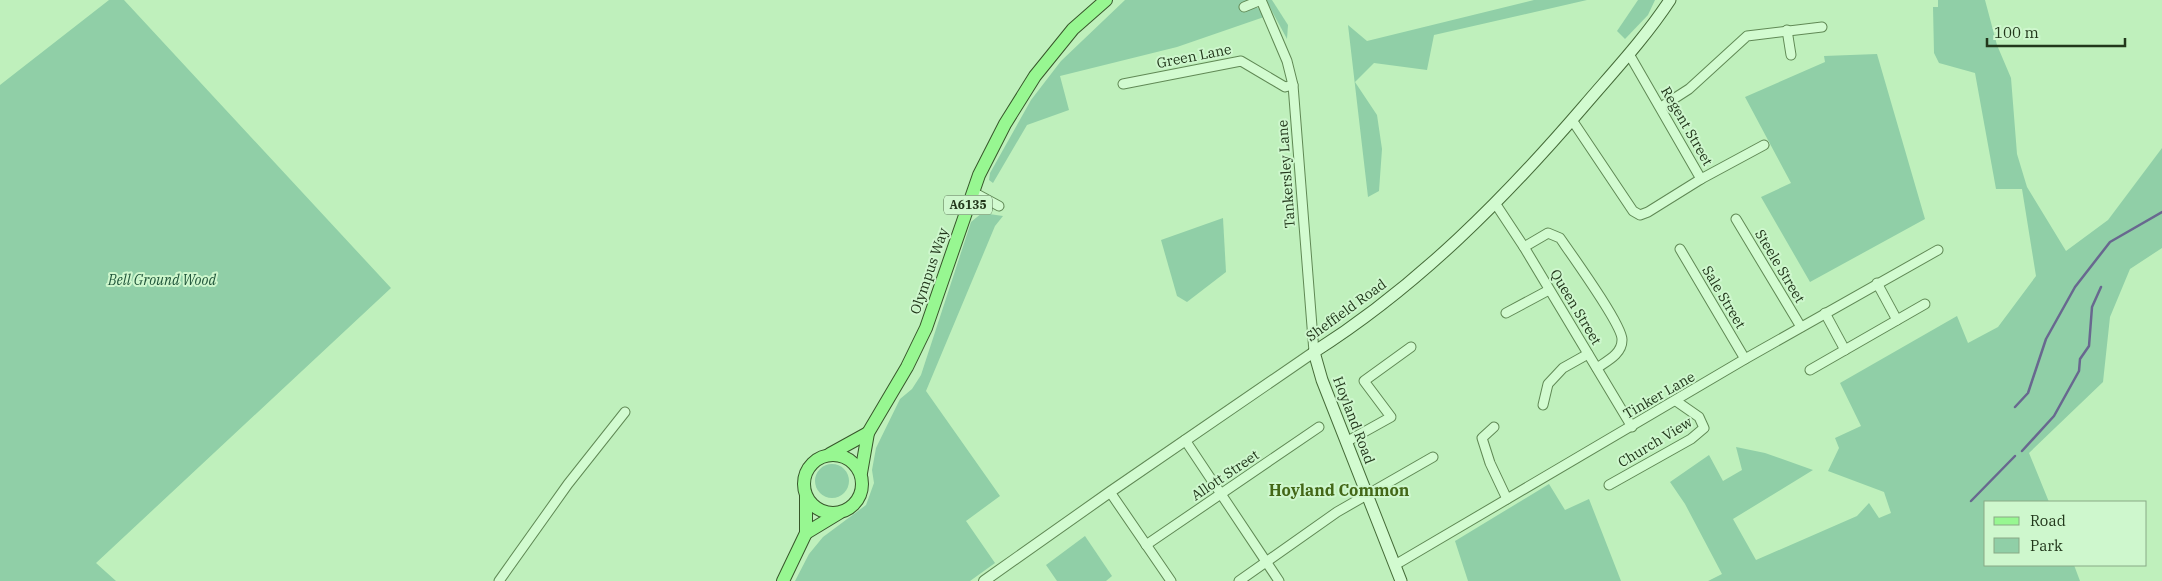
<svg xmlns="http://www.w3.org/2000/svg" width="2162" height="581" viewBox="0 0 2162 581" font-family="'IBM Plex Serif',serif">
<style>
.green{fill:#90cfa7}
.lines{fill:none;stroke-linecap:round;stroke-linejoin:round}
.stream{stroke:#68688f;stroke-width:2.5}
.minor-casing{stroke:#608955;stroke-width:11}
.tertiary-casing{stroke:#608955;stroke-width:12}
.secondary-casing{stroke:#456b38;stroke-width:13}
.primary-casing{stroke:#37562a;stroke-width:14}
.minor{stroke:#d2fbd0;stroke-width:9}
.tertiary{stroke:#d2fbd0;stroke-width:10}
.secondary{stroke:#d2fbd0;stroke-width:11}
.primary{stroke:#97f791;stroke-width:12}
.labels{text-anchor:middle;stroke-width:4;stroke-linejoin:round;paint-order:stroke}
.shield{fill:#cef7cd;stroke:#567150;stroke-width:1}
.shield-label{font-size:12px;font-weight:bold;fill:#22371b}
.street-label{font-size:14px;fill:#22371b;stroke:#cef7cd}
.park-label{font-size:14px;font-style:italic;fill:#20553a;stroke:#cef7cd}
.quarter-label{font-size:16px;font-weight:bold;fill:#436717;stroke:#cef7cd}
</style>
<rect width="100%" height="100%" fill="#bff0bc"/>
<g class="green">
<polygon points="109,0 124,0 391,288 96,563 116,581 0,581 0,85"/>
<polygon points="1125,0 1252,0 1244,11 1255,7 1260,9 1264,17 1177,47 1060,76 1069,110 1027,125 993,183 989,180 990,173 1031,100 1061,61"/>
<polygon points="1266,0 1272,0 1288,25 1287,39"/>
<polygon points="1534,0 1587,0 1434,35 1427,70 1374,63 1355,82 1377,115 1382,149 1379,191 1368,197 1348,25 1367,41"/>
<polygon points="1638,0 1655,0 1648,15 1625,39 1617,31"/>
<polygon points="1938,0 1985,0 1997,45 2011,78 2017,154 2027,187 2066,251 2108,220 2162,148 2162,248 2130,269 2110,317 2103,382 2029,453 2049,502 1986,502 1986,565 2074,565 2080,581 1708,581 1722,574 1685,504 1670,482 1709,455 1723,481 1742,470 1736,447 1765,453 1813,470 1733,519 1756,560 1857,516 1869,503 1879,518 1891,513 1884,492 1828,471 1839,448 1835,438 1861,426 1840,383 1957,316 1968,343 1998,327 2036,276 2022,189 1996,189 1975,73 1939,63 1934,53 1933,7 1938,7"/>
<polygon points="1877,54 1925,219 1810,282 1761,197 1791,183 1745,97 1825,62 1824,56"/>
<polygon points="982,213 1003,216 995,226 926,391 1000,496 966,521 995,563 970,581 795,581 809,554 823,537 866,505 874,483 872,470 876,448 900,399 912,389 921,375 971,222"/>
<polygon points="1223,218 1226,272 1187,302 1177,296 1161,240"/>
<circle cx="832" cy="481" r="17"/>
<polygon points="1549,484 1565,510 1589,499 1621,581 1468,581 1455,541"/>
<polygon points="1085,536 1112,576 1106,581 1057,581 1046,565"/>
</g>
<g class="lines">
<g class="stream">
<polyline points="2015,407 2028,393 2046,339 2075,287 2110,242 2162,212"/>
<polyline points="2022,451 2054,416 2079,371 2080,359 2089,346 2092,307 2101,287"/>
<polyline points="1971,501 2015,456"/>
</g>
<defs>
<g id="minor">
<polyline points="1261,0 1287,61 1293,85 1314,352"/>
<polyline points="1244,7 1261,0"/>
<polyline points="1787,30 1791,55"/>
<polyline points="1123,84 1241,61 1285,87 1293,85"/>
<polyline points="1661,107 1689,89 1747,36 1822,27"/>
<polyline points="1572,120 1633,211 1640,215 1648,212 1701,179 1629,54"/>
<polyline points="1701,179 1764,145"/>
<polyline points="973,192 999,206"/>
<polyline points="1495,203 1524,247 1632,427"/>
<polyline points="1736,219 1801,327"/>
<path d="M1524 247 1548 233 1560 238C1571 254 1623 326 1622 340 1622 354 1607 361 1597 368"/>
<polyline points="1680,249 1745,359"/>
<polyline points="1877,283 1897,320"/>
<polyline points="1506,313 1549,290"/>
<polyline points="1825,313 1845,350"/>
<polyline points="1810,370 1925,304"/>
<polyline points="1543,405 1548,384 1563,368 1588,354"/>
<polyline points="1494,427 1482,438 1490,463 1507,499"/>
<polyline points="1185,440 1279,581"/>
<polyline points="1346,442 1391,417 1364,381 1411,347"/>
<polyline points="1609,485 1691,439 1704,428 1699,417 1676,401"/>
<polyline points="1110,492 1171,581"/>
<polyline points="1146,545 1319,427"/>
<polyline points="1395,565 1745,359 1938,250"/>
<polyline points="499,581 568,484 625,412"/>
<polyline points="1239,581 1337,512 1433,457"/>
</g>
<polyline id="tertiary" points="984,581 1110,492 1314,352"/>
<path id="secondary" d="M1401 581 1322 380 1314 352C1418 286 1505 198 1584 106 1614 71 1645 38 1670 0"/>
<g id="primary">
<polyline points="830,454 868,433"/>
<circle cx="833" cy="484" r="29"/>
<polyline points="861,473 868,433 907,367 926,328 979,175 1005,124 1035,76 1073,29 1106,0"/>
<polyline points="806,533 839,513"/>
<polyline points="783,581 806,533 806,496"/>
</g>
</defs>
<use href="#minor" class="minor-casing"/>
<use href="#tertiary" class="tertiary-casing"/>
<use href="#secondary" class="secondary-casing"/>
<use href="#primary" class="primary-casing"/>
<use href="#minor" class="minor"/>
<use href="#tertiary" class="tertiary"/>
<use href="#secondary" class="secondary"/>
<use href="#primary" class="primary"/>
</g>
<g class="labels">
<rect class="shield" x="944" y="195.5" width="48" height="19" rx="4"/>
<g class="shield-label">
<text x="968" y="209">A6135</text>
</g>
<g class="street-label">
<text transform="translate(1194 56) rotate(-11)" y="5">Green Lane</text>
<text transform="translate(1687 126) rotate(60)" y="5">Regent Street</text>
<text transform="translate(1286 174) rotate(-94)" y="5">Tankersley Lane</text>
<text transform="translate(1780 266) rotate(59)" y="5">Steele Street</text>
<text transform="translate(929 271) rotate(-71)" y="5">Olympus Way</text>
<text transform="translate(1724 297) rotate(59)" y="5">Sale Street</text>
<text transform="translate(1576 307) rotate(59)" y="5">Queen Street</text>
<text transform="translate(1346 310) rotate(-36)" y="5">Sheffield Road</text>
<text transform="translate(1659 395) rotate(-30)" y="5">Tinker Lane</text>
<text transform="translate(1354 420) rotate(69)" y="5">Hoyland Road</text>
<text transform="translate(1655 442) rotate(-31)" y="5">Church View</text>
<text transform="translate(1225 475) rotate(-34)" y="5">Allott Street</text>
</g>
<g class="park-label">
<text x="162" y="285">Bell Ground Wood</text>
</g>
<g class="quarter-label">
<text x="1339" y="496">Hoyland Common</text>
</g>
</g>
<rect x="1984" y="501" width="162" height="65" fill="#cef7cd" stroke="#89aa86"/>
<rect x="1994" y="517" width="25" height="8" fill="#97f791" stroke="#89aa86"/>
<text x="2030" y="526" font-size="15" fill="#22371b">Road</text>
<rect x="1994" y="538" width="25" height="15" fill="#90cfa7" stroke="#89aa86"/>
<text x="2030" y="551" font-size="15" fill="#22371b">Park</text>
<path d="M1987 38v8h138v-8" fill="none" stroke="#22371b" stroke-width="2.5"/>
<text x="1994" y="38" font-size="15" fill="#22371b" stroke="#cef7cd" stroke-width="4" paint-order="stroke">100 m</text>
</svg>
